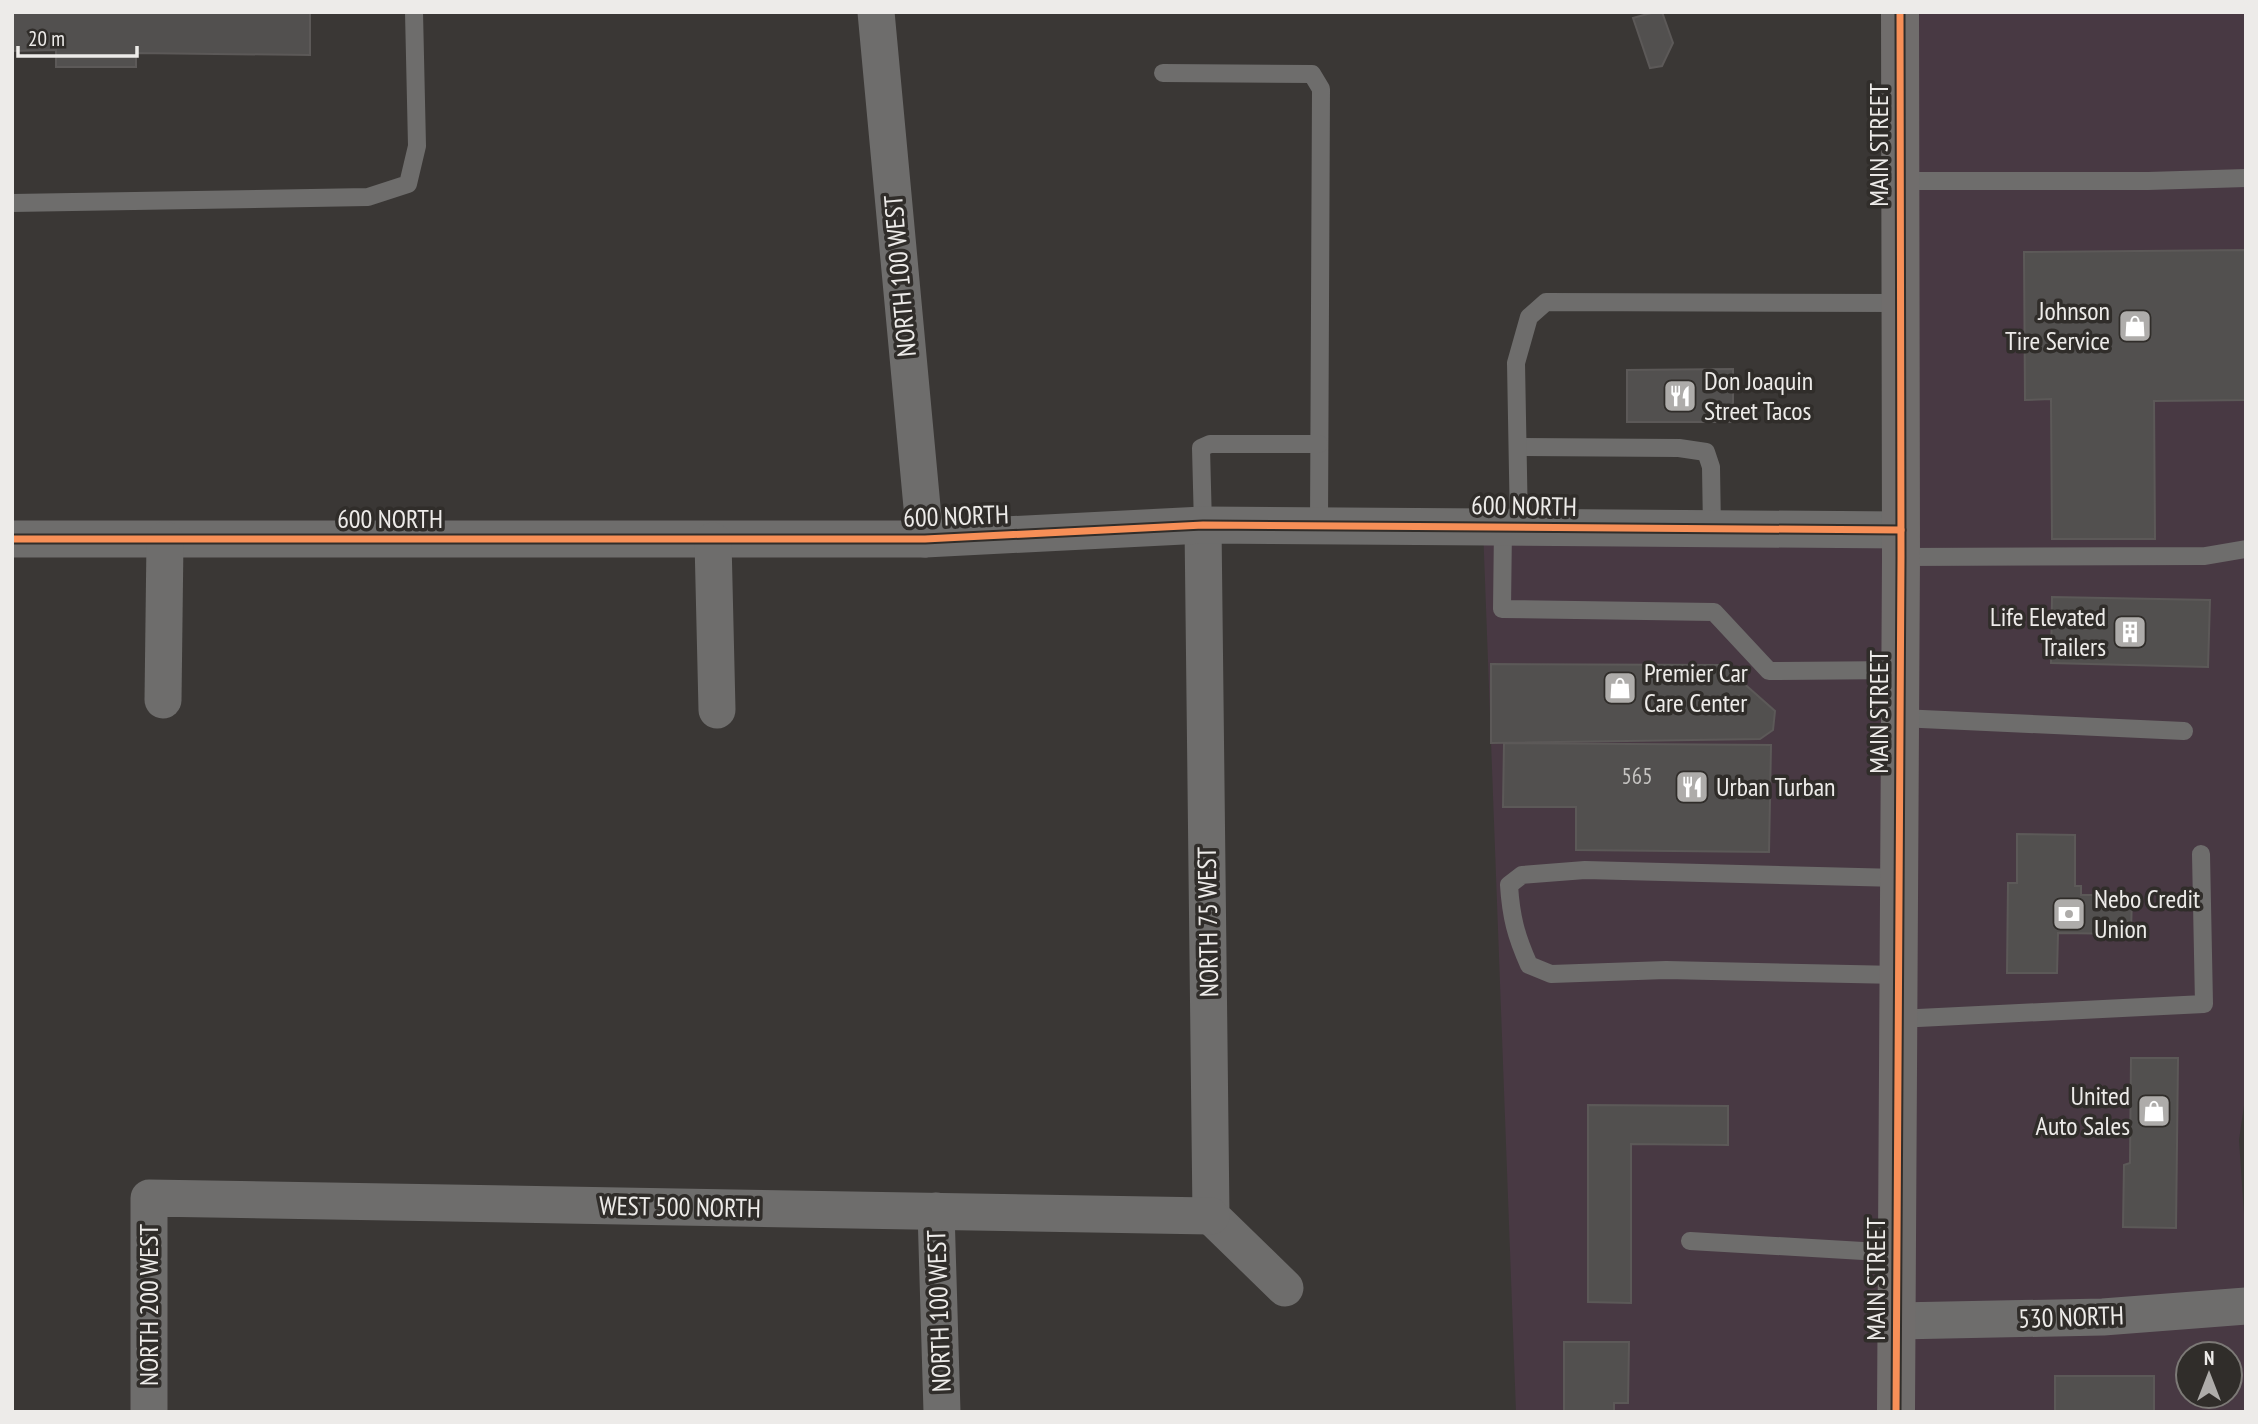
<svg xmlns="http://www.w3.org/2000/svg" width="2258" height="1424" viewBox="0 0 2258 1424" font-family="'PT Sans Narrow',sans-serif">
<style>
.commercial{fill:#483943;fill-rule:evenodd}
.building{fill:#52504f;stroke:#5c5958;stroke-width:2}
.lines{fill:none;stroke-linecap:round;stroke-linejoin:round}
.lane{stroke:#6e6d6c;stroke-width:18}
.street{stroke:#6e6d6c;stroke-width:37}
.primary{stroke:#706d6c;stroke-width:38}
.cycleway-casing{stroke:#302d2a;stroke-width:11}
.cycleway{stroke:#f78f57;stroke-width:7}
.labels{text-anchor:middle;stroke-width:7;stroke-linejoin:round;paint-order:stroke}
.number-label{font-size:23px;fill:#c6c4c2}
.street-label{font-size:26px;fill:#edebe9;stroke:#302d2a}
.poi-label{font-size:26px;fill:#edebe9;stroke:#302d2a;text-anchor:start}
</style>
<rect width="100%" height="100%" fill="#3a3735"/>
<path class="commercial" d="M1898 12H2246V1092L2239 1140 2246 1244V1412H1516L1483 527 1901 530ZM2188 1354H2230V1396H2188Z"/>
<g class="building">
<polygon points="12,12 310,12 310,55 136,53 136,67 56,67 56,50 12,51"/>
<polygon points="1655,12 1662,12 1673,43 1662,66 1650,68 1633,18"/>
<polygon points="2246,250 2246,400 2154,401 2155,539 2052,539 2051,399 2025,400 2024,252"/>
<polygon points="1733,369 1733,422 1627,422 1627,370"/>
<polygon points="2052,597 2210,600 2208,667 2051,663"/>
<polygon points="1491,664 1723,665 1775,711 1773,730 1760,739 1491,743"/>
<polygon points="1504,743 1771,745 1769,852 1576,850 1576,807 1503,807"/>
<polygon points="2017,834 2075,835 2075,886 2081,886 2081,895 2132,895 2131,934 2058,933 2057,973 2007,973 2008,883 2017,883"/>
<polygon points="2131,1058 2178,1058 2176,1228 2123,1227 2124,1165 2130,1163"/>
<polygon points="1588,1105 1728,1106 1728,1145 1631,1144 1631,1303 1588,1302"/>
<polygon points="1564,1342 1629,1342 1628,1403 1614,1403 1614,1412 1564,1412"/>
<rect x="2055" y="1376" width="99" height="36"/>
</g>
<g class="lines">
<g class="lane">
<polyline points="1163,73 1312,74 1321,89 1319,525"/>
<polyline points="1900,181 2148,181 2246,178"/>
<polyline points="12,203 368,197 408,184 417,146 414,12"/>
<polyline points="1518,447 1679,448 1706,452 1711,467 1712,529"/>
<polyline points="1203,525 1201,448 1210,444 1319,444"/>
<polyline points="1503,527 1502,609 1714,612 1769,671 1901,670"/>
<polyline points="1519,527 1516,363 1529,317 1546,302 1901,303"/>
<polyline points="1901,557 2205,556 2246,549"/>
<polyline points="1900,718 2184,731"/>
<path d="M1899 975 1666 970 1551 974 1529 965C1516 936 1511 917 1509 885L1522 875 1585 870 1899 878"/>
<polyline points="1898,1019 2204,1004 2201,854"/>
<polyline points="1690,1241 1897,1253"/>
</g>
<g class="street">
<polyline points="876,12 925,539"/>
<polyline points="1203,525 1211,1216 1285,1288"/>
<polyline points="12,539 925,539 1203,525 1901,530"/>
<polyline points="713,541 717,710"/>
<polyline points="163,700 165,540"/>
<polyline points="936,1211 942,1412"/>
<polyline points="1897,1321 2103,1317 2246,1306"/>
<polyline points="149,1412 149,1198 1211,1216"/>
</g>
<polyline class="primary" points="1896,1412 1901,557 1900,12"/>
<defs>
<g id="cycleway">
<polyline points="12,539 925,539 1203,525 1901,530"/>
<polyline points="1896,1412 1901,557 1900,12"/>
</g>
</defs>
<use href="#cycleway" class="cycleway-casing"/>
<use href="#cycleway" class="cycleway"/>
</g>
<defs>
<symbol id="shop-square" viewBox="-11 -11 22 22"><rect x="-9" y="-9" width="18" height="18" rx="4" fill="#aeacaa" stroke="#302d2a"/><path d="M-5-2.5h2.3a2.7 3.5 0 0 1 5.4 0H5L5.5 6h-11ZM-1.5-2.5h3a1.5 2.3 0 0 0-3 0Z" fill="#fff"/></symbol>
<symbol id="restaurant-square" viewBox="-11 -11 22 22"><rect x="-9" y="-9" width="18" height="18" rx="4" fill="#aeacaa" stroke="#302d2a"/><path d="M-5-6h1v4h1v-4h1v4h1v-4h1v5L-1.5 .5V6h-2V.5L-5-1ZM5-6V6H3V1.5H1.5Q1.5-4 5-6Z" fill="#fff"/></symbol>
<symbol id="building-square" viewBox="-11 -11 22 22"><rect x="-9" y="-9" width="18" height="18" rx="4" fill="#aeacaa" stroke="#302d2a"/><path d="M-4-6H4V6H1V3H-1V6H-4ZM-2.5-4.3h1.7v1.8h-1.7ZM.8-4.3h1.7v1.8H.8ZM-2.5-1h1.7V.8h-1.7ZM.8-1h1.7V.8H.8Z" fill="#fff"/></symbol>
<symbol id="bank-square" viewBox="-11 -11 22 22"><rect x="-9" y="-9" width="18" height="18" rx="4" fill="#aeacaa" stroke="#302d2a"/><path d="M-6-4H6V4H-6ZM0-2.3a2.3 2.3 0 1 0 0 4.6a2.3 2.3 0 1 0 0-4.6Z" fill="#fff"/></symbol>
</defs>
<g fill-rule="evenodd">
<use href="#shop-square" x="2116" y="307" width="38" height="38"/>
<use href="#restaurant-square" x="1661" y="377" width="38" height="38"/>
<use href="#building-square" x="2111" y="613" width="38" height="38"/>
<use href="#shop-square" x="1601" y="669" width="38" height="38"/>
<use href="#restaurant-square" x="1673" y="768" width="38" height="38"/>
<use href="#bank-square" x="2050" y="895" width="38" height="38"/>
<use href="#shop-square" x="2135" y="1092" width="38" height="38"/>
</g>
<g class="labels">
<g class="number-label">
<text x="1637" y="784">565</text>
</g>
<g class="street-label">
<text transform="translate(1879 145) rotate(-90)" y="9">MAIN STREET</text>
<text transform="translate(900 276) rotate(-95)" y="9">NORTH 100 WEST</text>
<text transform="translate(1524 506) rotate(1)" y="9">600 NORTH</text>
<text transform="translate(956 516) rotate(-2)" y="9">600 NORTH</text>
<text x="390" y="528">600 NORTH</text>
<text transform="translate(1879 712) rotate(-90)" y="9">MAIN STREET</text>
<text transform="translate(1208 922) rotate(-91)" y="9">NORTH 75 WEST</text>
<text transform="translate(680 1207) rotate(1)" y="9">WEST 500 NORTH</text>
<text transform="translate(1876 1279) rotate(-90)" y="9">MAIN STREET</text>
<text transform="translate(149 1305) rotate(-90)" y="9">NORTH 200 WEST</text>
<text transform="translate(939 1311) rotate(-92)" y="9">NORTH 100 WEST</text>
<text transform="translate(2071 1317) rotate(-2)" y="9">530 NORTH</text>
</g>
<g class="poi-label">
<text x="2110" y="320" text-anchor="end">Johnson<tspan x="2110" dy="30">Tire Service</tspan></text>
<text x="1704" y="390">Don Joaquin<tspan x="1704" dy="30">Street Tacos</tspan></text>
<text x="2106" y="626" text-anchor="end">Life Elevated<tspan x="2106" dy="30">Trailers</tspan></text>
<text x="1644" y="682">Premier Car<tspan x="1644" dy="30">Care Center</tspan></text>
<text x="1716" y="796">Urban Turban</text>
<text x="2094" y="908">Nebo Credit<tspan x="2094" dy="30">Union</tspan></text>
<text x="2130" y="1105" text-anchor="end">United<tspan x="2130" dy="30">Auto Sales</tspan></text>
</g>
</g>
<rect width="2258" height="1424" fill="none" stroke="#edebe9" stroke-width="28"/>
<g transform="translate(2209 1375)"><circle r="33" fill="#302d2a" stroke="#7c7976" stroke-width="2"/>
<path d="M0-5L12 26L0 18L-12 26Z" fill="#aeacaa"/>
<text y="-10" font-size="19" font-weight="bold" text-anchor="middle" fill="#edebe9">N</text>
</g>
<path d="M18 46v10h119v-10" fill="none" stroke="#edebe9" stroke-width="3.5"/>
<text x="28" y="46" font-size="21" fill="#edebe9" stroke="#302d2a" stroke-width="5" paint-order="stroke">20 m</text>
</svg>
